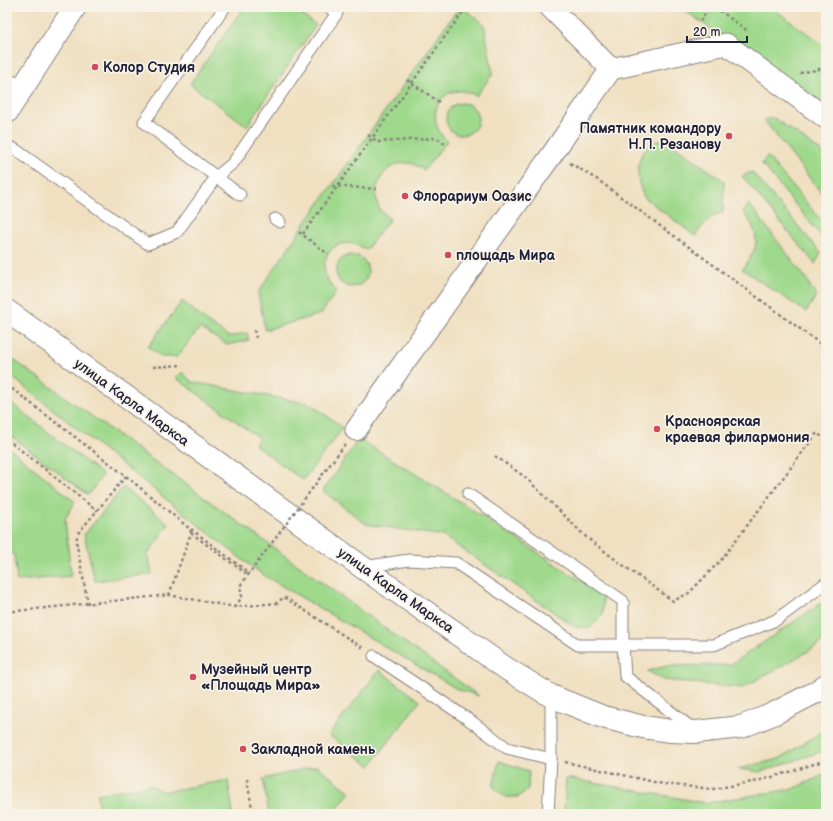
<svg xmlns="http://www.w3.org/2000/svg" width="833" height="821" viewBox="0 0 833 821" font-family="'Balsamiq Sans',sans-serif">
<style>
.green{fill:#9fd98c;stroke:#607e64}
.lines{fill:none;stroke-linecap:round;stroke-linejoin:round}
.lane-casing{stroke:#89817e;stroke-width:13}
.street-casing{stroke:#89817e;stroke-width:23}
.secondary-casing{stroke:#89817e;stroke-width:24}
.primary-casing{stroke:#89817e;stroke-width:24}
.path{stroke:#89817e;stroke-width:2.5;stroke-dasharray:3 3;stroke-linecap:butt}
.lane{stroke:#fff;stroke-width:11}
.street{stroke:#fff;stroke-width:21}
.secondary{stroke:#fff;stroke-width:22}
.primary{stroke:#fff;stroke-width:22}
.path-bridge{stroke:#89817e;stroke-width:2.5;stroke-dasharray:3 3;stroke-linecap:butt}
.poi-dot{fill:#d1495b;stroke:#f7f3e8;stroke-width:1.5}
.labels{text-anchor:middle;stroke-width:3.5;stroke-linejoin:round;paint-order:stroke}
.poi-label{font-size:14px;font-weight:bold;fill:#22223b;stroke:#f7f3e8;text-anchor:start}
.street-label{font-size:14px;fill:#22223b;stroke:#f7f3e8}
</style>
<rect width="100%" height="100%" fill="#f7f3e8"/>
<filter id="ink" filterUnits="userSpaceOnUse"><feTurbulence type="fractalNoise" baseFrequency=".025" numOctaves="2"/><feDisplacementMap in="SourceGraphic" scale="8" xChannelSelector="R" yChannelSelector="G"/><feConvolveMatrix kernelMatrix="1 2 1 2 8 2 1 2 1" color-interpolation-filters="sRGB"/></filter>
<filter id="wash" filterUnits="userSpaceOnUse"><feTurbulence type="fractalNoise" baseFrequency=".012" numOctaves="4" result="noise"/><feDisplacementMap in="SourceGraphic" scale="16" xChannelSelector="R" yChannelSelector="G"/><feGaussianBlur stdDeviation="0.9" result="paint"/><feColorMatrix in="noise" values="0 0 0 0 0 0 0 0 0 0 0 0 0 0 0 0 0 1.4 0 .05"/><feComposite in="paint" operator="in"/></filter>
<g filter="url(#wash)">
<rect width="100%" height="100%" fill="#f0e0c1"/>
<g class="green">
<polygon points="244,7 291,7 316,25 247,126 190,84"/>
<path d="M459 7H462L484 24 493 74 476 96C444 77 420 116 447 141L424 170C419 167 415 164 410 163 388 160 370 185 378 205 380 211 385 215 390 219L366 250C334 227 308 267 337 291L321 314 265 330 258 293 299 232Z"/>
<polygon points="680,7 771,7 826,47 826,111"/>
<circle cx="462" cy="119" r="16"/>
<polygon points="774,118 826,155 826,199 764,120"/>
<path d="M661 140H667L724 181 723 212C710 215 703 225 695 236L644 197C634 176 634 147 661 140Z"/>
<polygon points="767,156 826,226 826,242 762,164"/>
<polygon points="752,172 821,253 815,264 742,176"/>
<path d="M749 204 808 281 811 289 817 295 806 312 742 269C748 262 754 253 756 244 757 234 751 220 743 213Z"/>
<circle cx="352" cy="271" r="16"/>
<polygon points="182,301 206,321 229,337 247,333 249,340 227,345 200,328 177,357 162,357 148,347"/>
<polygon points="7,355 479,696 457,689 265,576 244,561 7,373"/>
<polygon points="182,372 192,382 311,404 343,428 303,480 255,445 259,438 176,378"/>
<polygon points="7,400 103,475 88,495 7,433"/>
<polygon points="359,439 462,503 603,595 603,614 590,628 575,627 443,536 366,524 323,491 347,456"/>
<polygon points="7,446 75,502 65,519 71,576 17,581 14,555 7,549"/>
<polygon points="123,487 169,524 148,554 152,574 95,581 84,535"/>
<polygon points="826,600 826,639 812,649 742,688 664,680 647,671 667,666 730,665"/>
<polygon points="379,670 420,701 370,766 329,735"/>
<polygon points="826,729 826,750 760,772 738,769 779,759"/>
<polygon points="499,761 529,771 528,789 518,797 505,797 493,787"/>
<polygon points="317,766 350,792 333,814 269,814 263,779"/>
<polygon points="826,774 826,814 589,814 564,811 566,778 706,803 792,789"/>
<polygon points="228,780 233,814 100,814 97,794 150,785 163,792"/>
</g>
</g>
<g filter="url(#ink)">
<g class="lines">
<defs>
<g id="lane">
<polyline points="225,7 144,122 240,195"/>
<polyline points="7,77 22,89"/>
<polyline points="7,145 16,150 148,244 177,232 216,177 233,163 337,13 328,7"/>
<polyline points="275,219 280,222"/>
<polyline points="468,494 623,601 623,645 625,676 693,729"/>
<polyline points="363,567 409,560 456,563 578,645 714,645 776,620 826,583"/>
<polyline points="374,656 468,719 507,748 551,759"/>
<polyline points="548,814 551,759 551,696"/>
</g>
<g id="street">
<polyline points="550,7 611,69 726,44 826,118"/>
<polyline points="356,430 553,153 611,69"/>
</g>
<polyline id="secondary" points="7,112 75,7"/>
<polyline id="primary" points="7,311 362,567 507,669 551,696 603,717 643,727 671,731 696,732 741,727 773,714 816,692 826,685"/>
</defs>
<use href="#lane" class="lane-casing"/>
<use href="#street" class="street-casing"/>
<use href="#secondary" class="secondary-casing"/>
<use href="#primary" class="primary-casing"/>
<g class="path">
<polyline points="715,7 749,32"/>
<polyline points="700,21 710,7"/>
<polyline points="800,73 826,68"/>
<polyline points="407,80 439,102"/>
<polyline points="368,135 378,142 437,138 445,144"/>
<polyline points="570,163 598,180 826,348"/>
<polyline points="332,186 377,189"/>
<polyline points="299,232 328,254"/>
<polyline points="303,234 465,9"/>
<polyline points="254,330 256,338"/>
<polyline points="153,367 182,365"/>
<polyline points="7,385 126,476 190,529 191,533 169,595"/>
<polyline points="7,439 97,511"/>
<polyline points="495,456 525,477 586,537 620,563 673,601 689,593 721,560 817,433 826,440"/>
<polyline points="191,529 249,573"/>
<polyline points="191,533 248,575"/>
<polyline points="88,604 76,540 79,532 126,476"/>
<polyline points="235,607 242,597 240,586 254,567"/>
<polyline points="7,612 169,595 235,607 277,603 284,597 363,648"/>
<polyline points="565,762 663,784 713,789 758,781 793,771 826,760"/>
<polyline points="247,779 253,814"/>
</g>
<use href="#lane" class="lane"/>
<use href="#street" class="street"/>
<use href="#secondary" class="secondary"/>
<use href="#primary" class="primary"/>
<polyline class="path-bridge" points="254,567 346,443"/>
</g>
</g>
<g class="poi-dot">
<circle cx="95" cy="67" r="4"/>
<circle cx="729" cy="136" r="4"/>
<circle cx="405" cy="196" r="4"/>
<circle cx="448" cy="255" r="4"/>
<circle cx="657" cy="429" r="4"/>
<circle cx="193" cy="677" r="4"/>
<circle cx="243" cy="749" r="4"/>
</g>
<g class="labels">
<g class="poi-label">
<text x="103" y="72">Колор Студия</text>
<text x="721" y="133" text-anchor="end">Памятник командору<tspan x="721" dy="16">Н.П. Резанову</tspan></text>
<text x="413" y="201">Флорариум Оазис</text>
<text x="456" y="260">площадь Мира</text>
<text x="665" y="426">Красноярская<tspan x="665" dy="16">краевая филармония</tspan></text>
<text x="201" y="674">Музейный центр<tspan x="201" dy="16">«Площадь Мира»</tspan></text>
<text x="251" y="754">Закладной камень</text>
</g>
<g class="street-label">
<text transform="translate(132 402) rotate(36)" y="5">улица Карла Маркса</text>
<text transform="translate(396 590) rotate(35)" y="5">улица Карла Маркса</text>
</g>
</g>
<rect width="833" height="821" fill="none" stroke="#f7f3e8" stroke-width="24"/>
<path d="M687 36v6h60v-6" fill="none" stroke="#22223b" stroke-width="2"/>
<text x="693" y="36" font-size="12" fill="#22223b" stroke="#f7f3e8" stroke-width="3" paint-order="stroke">20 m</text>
</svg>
